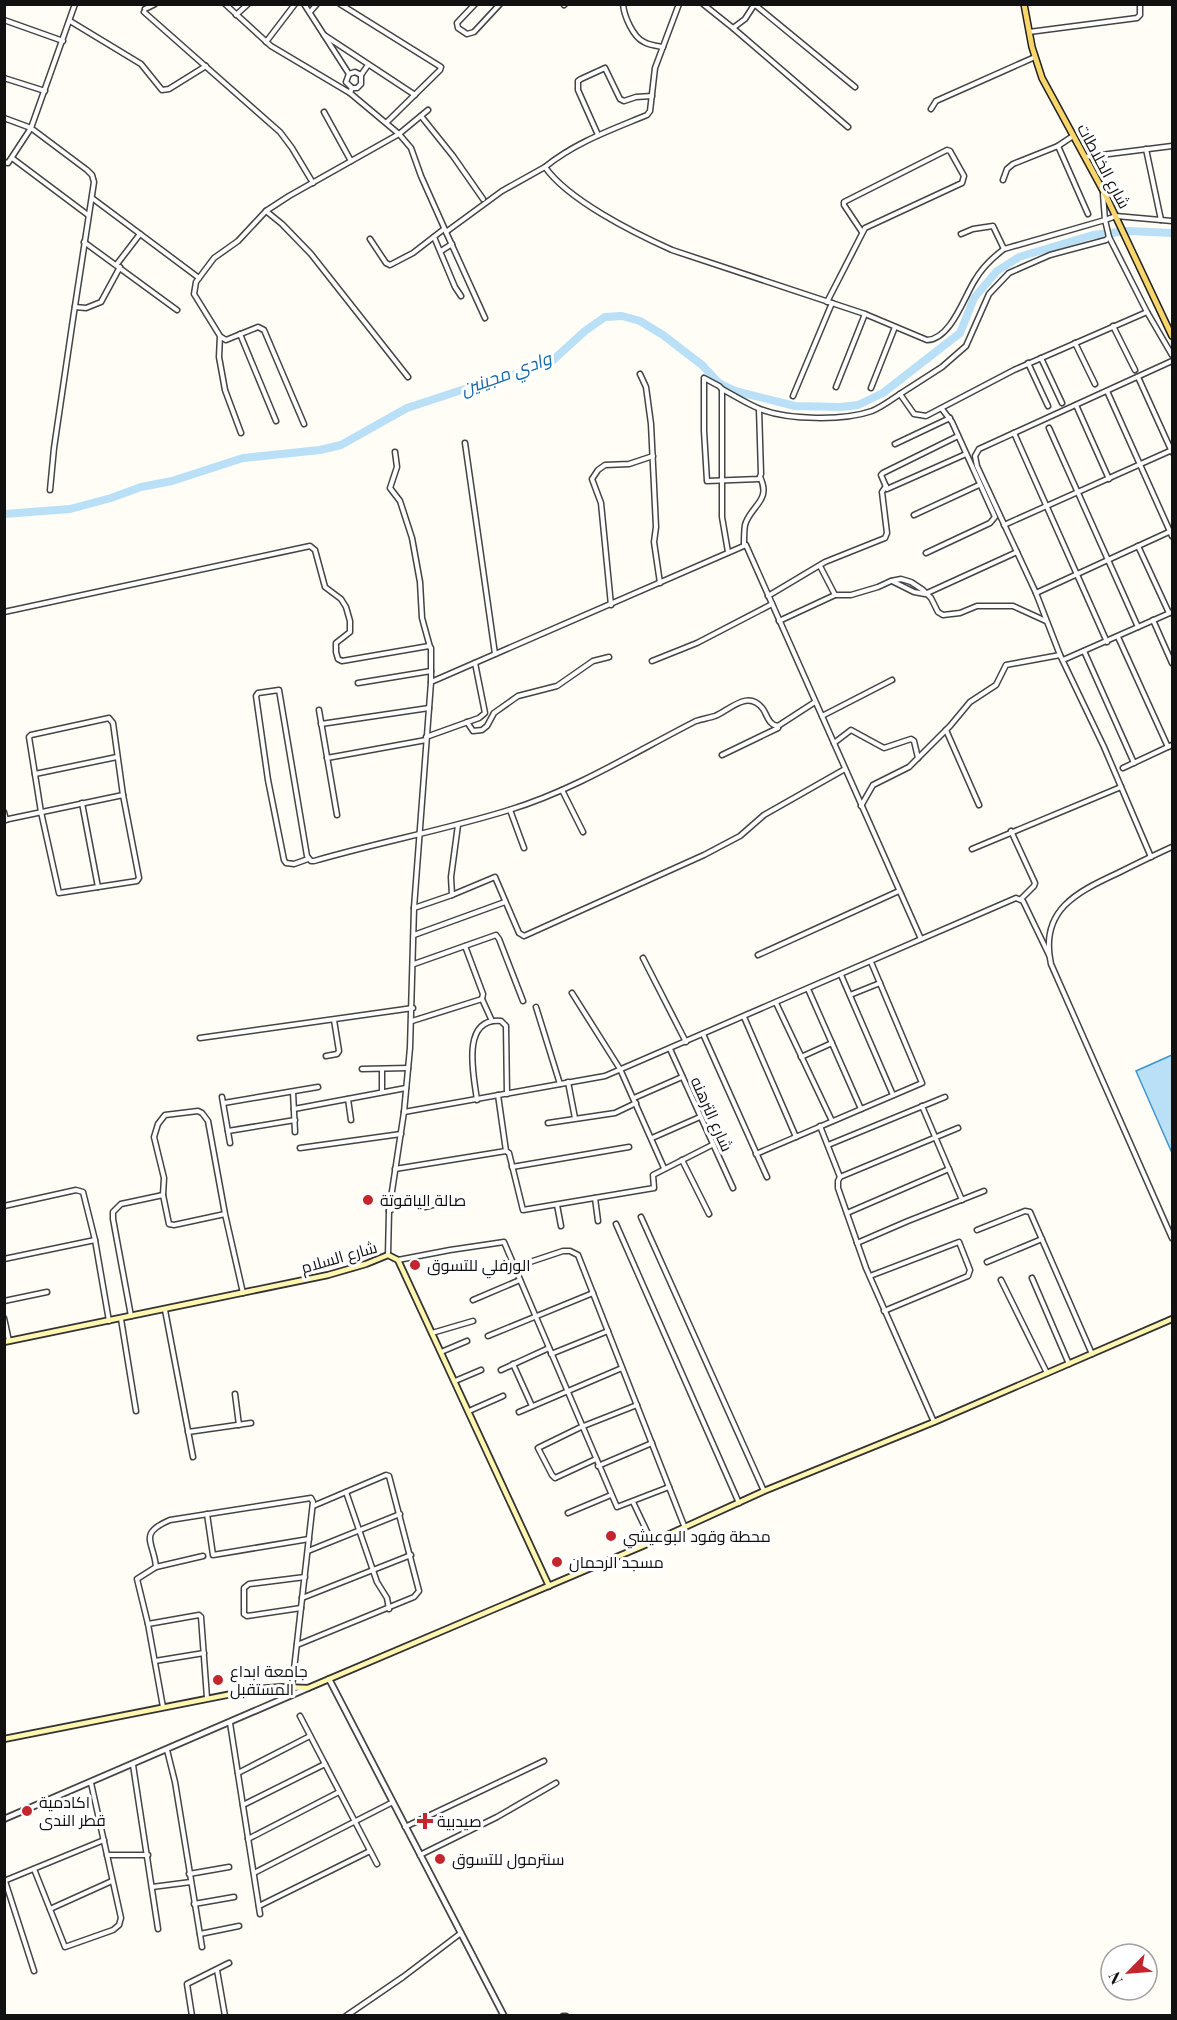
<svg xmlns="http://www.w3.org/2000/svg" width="1177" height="2020" viewBox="0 0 1177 2020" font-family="'Playfair Display',Cairo,serif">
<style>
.water{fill:#b9e0f7;stroke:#3f96cf;stroke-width:1.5}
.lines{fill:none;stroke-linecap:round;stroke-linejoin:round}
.river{stroke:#b9e0f7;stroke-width:8}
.minor-casing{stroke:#444;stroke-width:7}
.tertiary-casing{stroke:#444;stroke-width:8}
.secondary-casing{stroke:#333;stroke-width:8}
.primary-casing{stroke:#222;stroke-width:8}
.minor{stroke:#fff;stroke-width:4}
.tertiary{stroke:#fff;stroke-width:4.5}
.secondary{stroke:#fff6b0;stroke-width:4.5}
.primary{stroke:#f9d66b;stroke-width:5}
.poi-dot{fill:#c4262e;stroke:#fff;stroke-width:2}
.labels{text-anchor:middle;stroke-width:6;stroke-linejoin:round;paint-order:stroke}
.street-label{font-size:16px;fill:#111;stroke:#fff}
.poi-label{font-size:16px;fill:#111;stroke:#fff;text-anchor:start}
.water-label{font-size:18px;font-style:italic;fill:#1768a6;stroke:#fff}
</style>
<rect width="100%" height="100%" fill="#fffdf5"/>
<polygon class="water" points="1172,1055 1172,1153 1136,1071"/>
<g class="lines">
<polyline class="river" points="4,514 70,509 111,498 141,487 172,481 243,458 320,450 341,445 407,408 477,385 526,371 552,361 585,331 605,317 622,316 640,321 663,335 702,365 719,383 735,391 795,406 841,407 858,405 883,393 960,333 974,298 997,271 1019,257 1093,235 1128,231 1172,233"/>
<defs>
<g id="minor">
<path d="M225 4 271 46 350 93 399 134 411 148 421 176 446 232 502 191 545 167C568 200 634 233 672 250L865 314 927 340C951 339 964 297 975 280 982 268 992 258 1004 249L1105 220 1103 194"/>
<polyline points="304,4 349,74 346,82 352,88"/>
<polyline points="340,4 441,67 440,70 387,122"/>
<polyline points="475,4 457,23 458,28 467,34 474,32 500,4"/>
<path d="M623 4C624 16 633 37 644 42 649 45 657 46 663 47"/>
<polyline points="703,4 733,28 745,19 754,5"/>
<polyline points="754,4 855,87"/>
<polyline points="564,5 565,4"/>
<polyline points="145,9 155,4"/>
<polyline points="144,12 280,132 292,148 313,183"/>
<polyline points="310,12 317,4"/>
<polyline points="236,15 248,4"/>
<polyline points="4,20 63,41"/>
<polyline points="70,21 141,64 162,90 169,89 206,66"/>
<polyline points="733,28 848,127"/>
<polyline points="1029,32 1137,18 1140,15 1140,4"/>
<polyline points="324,35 415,95"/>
<polyline points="266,42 295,4"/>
<polyline points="349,74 355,72 361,75"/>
<polyline points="4,78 45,91"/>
<polyline points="350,93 352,88 357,88 361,84 361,75 368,65"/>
<polyline points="931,109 936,101 1035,57"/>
<polyline points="324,112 351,161"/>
<polyline points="421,116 453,156 483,199"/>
<polyline points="4,118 31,128 8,163 4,162"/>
<polyline points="598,135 578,90 578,81 581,79 605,68 620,99 624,101 636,97 652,96"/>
<polyline points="1058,146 1088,214"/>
<polyline points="1146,149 1161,220"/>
<polyline points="1085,157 1172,146"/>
<polyline points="12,158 88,215"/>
<path d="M545 167C576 142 611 130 647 115L650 111 655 68 679 4"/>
<polyline points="1003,180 1007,169 1013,164 1058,146 1073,136"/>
<polyline points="92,198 199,278"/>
<polyline points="266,211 282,224 311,254 408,377"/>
<polyline points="446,232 485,318"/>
<polyline points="961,234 973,229 993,226 1004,249"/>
<polyline points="434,237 455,287 461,296"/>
<polyline points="1109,237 1147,312"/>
<polyline points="370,239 386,263 390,265 413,253 444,229"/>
<polyline points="84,242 177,310"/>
<polyline points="441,251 452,244"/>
<polyline points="117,264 140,234"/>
<polyline points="827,302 865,228 962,183 964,176 950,151 947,150 844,202 844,205 862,232"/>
<polyline points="75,307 86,308 101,302 120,267"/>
<polyline points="1113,326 1135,370"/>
<polyline points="240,334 276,421"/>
<polyline points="221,337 226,340 258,327 264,330 304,424"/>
<polyline points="1075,343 1095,384"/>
<polyline points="1041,358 1062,403"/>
<polyline points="1028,363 1048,406"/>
<polyline points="640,374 646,387 651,424 656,527 654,542 660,583"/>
<polyline points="1138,377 1172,452"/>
<polyline points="836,387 865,314"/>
<polyline points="871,388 895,327"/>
<polyline points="722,389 719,386 704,378 704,431 707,481 759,479 761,474 759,409"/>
<polyline points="1107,391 1172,536"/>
<polyline points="900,394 942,367 966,346 989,294 1009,273 1050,255 1106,240 1109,237 1105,220 1116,216 1172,221"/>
<polyline points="793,396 832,303"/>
<polyline points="1076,405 1109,479"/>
<polyline points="1049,428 1138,627"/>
<polyline points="241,433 225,390 219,357 220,336 194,294 196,282 214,258 238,241 266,211 289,196 399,134 428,110"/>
<polyline points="1014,433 1107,642"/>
<polyline points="958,436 883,473 881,475 887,489 966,454"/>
<polyline points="465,443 495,654"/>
<polyline points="895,444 950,418"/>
<polyline points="395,452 397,467 390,488 400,501 412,538 420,582 422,618 430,647"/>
<polyline points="50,490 54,448 73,319 94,182 92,175 87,170 31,128 75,4"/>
<polyline points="914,515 979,485"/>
<polyline points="1004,525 1172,450"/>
<path d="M744 545C744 539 744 531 745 525 750 506 772 501 760 477"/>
<polyline points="1138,546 1169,613"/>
<path d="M728 552 722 517V389C735 396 747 404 760 409 788 420 843 421 872 411 882 407 891 400 900 394L914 414 926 416 1014 370 1147 312 1172 355"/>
<polyline points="926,553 990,523 995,517 952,422 942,409"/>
<polyline points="820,566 835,595"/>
<polyline points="892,581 914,592 925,594 1017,552"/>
<polyline points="1036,593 1171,531"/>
<polyline points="768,596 825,562 885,538 887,533 882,492 886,486"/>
<polyline points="611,605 601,503 592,479 598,470 605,465 629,464 653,456"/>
<polyline points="4,612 310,546 315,550 325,587 341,599 346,607 350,621 350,632 336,643 336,652 338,659 342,661 429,646 431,648 431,682"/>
<polyline points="1153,620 1172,663"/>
<polyline points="779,621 835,595 851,595 878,587 891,581 901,579 911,582 923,590 931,598 938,612 943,615 960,613 977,606 1013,606 1046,621"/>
<polyline points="1118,637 1168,747"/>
<polyline points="1084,651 1134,763"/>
<polyline points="1063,660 1172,612"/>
<polyline points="652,661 697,643 772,604"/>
<polyline points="358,683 431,671"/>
<polyline points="319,710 337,815"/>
<polyline points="822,716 892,680"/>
<polygon points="109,718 113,723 123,795 139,878 137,881 59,893 41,812 29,737 31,735"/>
<polyline points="467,722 473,731 482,730 487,726 494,713 518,696 557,686 593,661 609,657"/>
<polyline points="321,724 429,708"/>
<polyline points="946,730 979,805"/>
<polyline points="426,737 479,718 485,713 475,663"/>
<polyline points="834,743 851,730 884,748 911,739 914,741 918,758"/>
<polyline points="722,755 778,728"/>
<polyline points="327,758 426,740"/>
<polyline points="1123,768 1172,745"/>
<polyline points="35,774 117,757"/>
<polyline points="562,790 583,832"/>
<polyline points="82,803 98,887"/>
<polyline points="861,806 873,785 909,767 950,726 970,702 996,685 1006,665 1060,655"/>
<polyline points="510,810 524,848"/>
<polyline points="4,812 6,820"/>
<polyline points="4,820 123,795"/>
<polyline points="1011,831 1035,883 1034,886 1021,899"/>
<path d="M1172 847C1154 855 1136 864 1118 873 1077 892 1039 910 1051 964L1172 1238"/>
<polyline points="972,849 1121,787"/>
<polyline points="1151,857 1104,747 1060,655 1036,593 977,466 975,456 979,449 1172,361"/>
<path d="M308 859 294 864 286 863 284 860 268 780 256 696 258 693 279 690 307 856 311 861H314C379 842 445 830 509 810 575 790 635 752 696 721 702 719 709 718 715 716 730 710 748 689 763 709 768 717 769 725 778 726L815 702"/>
<polyline points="452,895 495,877 519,933 524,936 704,855 740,836 764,815 845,769"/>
<polyline points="414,908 452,895 451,877 458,825"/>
<polyline points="414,935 505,902"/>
<polyline points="465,946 483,994 482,999 492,1021"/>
<polyline points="758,955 899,891"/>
<polyline points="643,958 686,1042"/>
<polyline points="414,964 496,935 499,939 523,1001"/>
<polyline points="841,975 893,1095"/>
<polyline points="808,989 861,1109"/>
<polyline points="572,993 620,1069 664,1168"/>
<polyline points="850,995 880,983"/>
<polyline points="776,1003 832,1121"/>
<polyline points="536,1007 560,1084"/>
<polyline points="744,1017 796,1137"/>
<polyline points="412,1021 482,999"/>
<polyline points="703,1034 767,1177"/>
<polyline points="200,1038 413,1008"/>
<polyline points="670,1049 733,1188"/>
<polyline points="326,1056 337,1054 339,1051 334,1020"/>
<polyline points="801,1057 832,1043"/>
<polyline points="362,1069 408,1068"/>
<polyline points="568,1082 575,1118"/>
<polyline points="293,1092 295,1132"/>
<polyline points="382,1092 382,1069"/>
<polyline points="498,1095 506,1151 509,1153 523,1210 654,1188 653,1175 712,1145"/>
<polyline points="222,1097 230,1143"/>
<polyline points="634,1098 682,1077"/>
<polyline points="348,1099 351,1120"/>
<path d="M477 1100C474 1077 460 1017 501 1021L506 1026 507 1094"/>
<polyline points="224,1103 318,1087"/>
<polyline points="922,1106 962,1200"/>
<polyline points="294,1109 406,1088"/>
<polyline points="404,1112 605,1076 1016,898 1023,901 1049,955"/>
<polyline points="548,1123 615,1113 636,1103"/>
<polyline points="820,1126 840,1177"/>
<polyline points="228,1131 295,1120"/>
<polyline points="652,1138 700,1117"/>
<polyline points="828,1145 945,1097"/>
<polyline points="300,1148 401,1134"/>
<polyline points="756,1154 922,1083 871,962"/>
<polyline points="682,1160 709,1214"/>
<polyline points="512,1167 629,1147"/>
<polyline points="395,1169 506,1151"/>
<polyline points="595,1198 598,1221"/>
<polyline points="557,1205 561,1226"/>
<polyline points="4,1206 76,1190 83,1192 95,1240 109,1321"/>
<polyline points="389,1211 412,1198 417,1199 425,1207 448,1201"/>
<polyline points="847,1213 949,1169"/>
<polyline points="225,1214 174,1225 169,1224 163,1195 164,1178 154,1137 158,1124 165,1115 198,1111 202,1113 208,1121 225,1214 243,1293"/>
<polyline points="641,1217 764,1491"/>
<polyline points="616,1224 739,1503"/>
<polyline points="977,1230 1025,1211 1030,1212 1092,1354"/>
<polyline points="857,1243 908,1221 984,1191"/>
<polyline points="388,1255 389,1211 404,1112 410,1048 414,908 431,682 746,545 921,939"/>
<polyline points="4,1259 95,1240"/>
<polyline points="398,1260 450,1250 504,1242 617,1507 669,1487"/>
<polyline points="987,1262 1042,1239"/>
<polyline points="515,1267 563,1251 570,1251 578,1255 685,1528"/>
<polyline points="870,1276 959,1242 970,1270 968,1276 884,1311"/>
<polyline points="1032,1278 1069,1364"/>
<polyline points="1001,1280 1047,1373"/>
<polyline points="473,1300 520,1280"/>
<polyline points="4,1301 47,1292"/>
<polyline points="165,1310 193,1457"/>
<polyline points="131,1316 113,1219 113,1212 121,1204 163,1195"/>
<polyline points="4,1318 9,1341"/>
<polyline points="121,1319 136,1411"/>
<polyline points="432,1333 473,1321"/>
<polyline points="488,1336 593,1293"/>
<polyline points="441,1352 467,1341"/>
<polyline points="551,1354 608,1331"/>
<polyline points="513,1364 532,1406"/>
<polyline points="501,1370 549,1348"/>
<polyline points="455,1381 481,1370"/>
<polyline points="235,1394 239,1425"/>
<polyline points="469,1411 503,1396"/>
<polyline points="519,1412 622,1368"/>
<polyline points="934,1422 866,1268 838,1188 838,1181 840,1177 958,1128"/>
<polyline points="188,1432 251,1423"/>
<polyline points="596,1459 555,1478 552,1475 538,1448 581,1427 637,1405"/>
<polyline points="598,1466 652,1443"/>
<polyline points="346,1492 377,1582 387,1598 389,1609"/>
<polyline points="633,1502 652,1542"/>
<polyline points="568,1513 611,1495"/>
<polyline points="207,1514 213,1555 309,1539"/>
<polyline points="308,1551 400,1514"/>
<polyline points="156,1567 203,1556"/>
<polyline points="302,1598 411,1555"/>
<polyline points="301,1608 247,1616 244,1614 244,1588 249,1584 305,1577"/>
<path d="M148 1624 137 1579 156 1567C154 1542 137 1534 170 1520L311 1498 313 1502 292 1687"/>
<polyline points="297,1645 414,1597 419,1591 389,1476 386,1475 313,1506"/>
<polyline points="155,1661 204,1653"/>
<polyline points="163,1707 148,1624 199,1615 201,1617 207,1698"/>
<polyline points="300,1716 377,1864"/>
<polyline points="230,1723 260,1914"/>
<polyline points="167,1750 175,1782 202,1947"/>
<polyline points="133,1765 158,1929"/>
<polyline points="238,1773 310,1736"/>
<polyline points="243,1805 325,1764"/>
<polyline points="405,1827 544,1761"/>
<polyline points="248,1839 339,1792"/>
<polyline points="107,1855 148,1855"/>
<polyline points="420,1855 497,1817 556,1783"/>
<polyline points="34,1869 65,1947 113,1930 119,1925 121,1918 91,1783"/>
<polyline points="254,1873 393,1802"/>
<polyline points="189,1874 229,1867"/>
<polyline points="4,1881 104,1840"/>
<polyline points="5,1881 34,1971"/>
<polyline points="152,1887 191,1882"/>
<polyline points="194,1904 234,1897"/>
<polyline points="259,1906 370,1851"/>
<polyline points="50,1909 112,1881"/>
<polyline points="200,1934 239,1926"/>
<polyline points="217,1970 225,2016"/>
<polyline points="192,2016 187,1984 229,1963"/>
<polyline points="346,2016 403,1977 461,1933"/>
<polyline points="563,2016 566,2016"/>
</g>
<g id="tertiary">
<polyline points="329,1679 504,2016"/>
<polyline points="4,1819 308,1688"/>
</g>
<g id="secondary">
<polyline points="4,1342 328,1275 366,1264 388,1255 398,1260 549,1586"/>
<polyline points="4,1739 257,1689 281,1687 308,1688 652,1542 764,1491 934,1422 1172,1319"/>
</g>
<polyline id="primary" points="1024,4 1032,47 1042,78 1106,196 1172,336"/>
</defs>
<use href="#minor" class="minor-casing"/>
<use href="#tertiary" class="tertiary-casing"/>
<use href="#secondary" class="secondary-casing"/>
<use href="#primary" class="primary-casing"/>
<use href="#minor" class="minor"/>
<use href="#tertiary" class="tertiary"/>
<use href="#secondary" class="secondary"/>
<use href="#primary" class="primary"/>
</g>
<g class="poi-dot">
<circle cx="368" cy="1200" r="6"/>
<circle cx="415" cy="1265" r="6"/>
<circle cx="611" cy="1536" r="6"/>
<circle cx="557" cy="1562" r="6"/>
<circle cx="218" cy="1680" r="6"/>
<circle cx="27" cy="1811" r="6"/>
<path d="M422 1812h6v6h6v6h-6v6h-6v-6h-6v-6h6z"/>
<circle cx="440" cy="1859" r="6"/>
</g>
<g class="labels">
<g class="street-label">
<text transform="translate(1104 166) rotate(62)" y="6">شارع الخلاطات</text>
<text transform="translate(712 1114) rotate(66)" y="6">شارع الترهنه</text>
<text transform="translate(339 1257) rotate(-16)" y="6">شارع السلام</text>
</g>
<g class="poi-label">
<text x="380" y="1206">صالة الياقوتة</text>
<text x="427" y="1271">الورفلي للتسوق</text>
<text x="623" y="1542">محطة وقود البوعيشي</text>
<text x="569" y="1568">مسجد الرحمان</text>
<text x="230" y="1677">جامعة ابداع<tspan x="230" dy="18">المستقبل</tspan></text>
<text x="39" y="1808">اكادمية<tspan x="39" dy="18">قطر الندى</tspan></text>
<text x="437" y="1827">صيدبية</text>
<text x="452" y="1865">سنترمول للتسوق</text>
</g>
<g class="water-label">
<text transform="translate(506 374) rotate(-20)" y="6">وادي مجينين</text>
</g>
</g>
<rect width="1177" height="2020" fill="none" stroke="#111111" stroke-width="12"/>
<g transform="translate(1129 1972) rotate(245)"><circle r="28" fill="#ffffff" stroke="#a0a0a0" stroke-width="1.5"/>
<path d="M0-4.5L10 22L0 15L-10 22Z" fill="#c4262e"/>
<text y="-9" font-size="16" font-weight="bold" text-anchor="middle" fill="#111111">N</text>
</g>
</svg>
